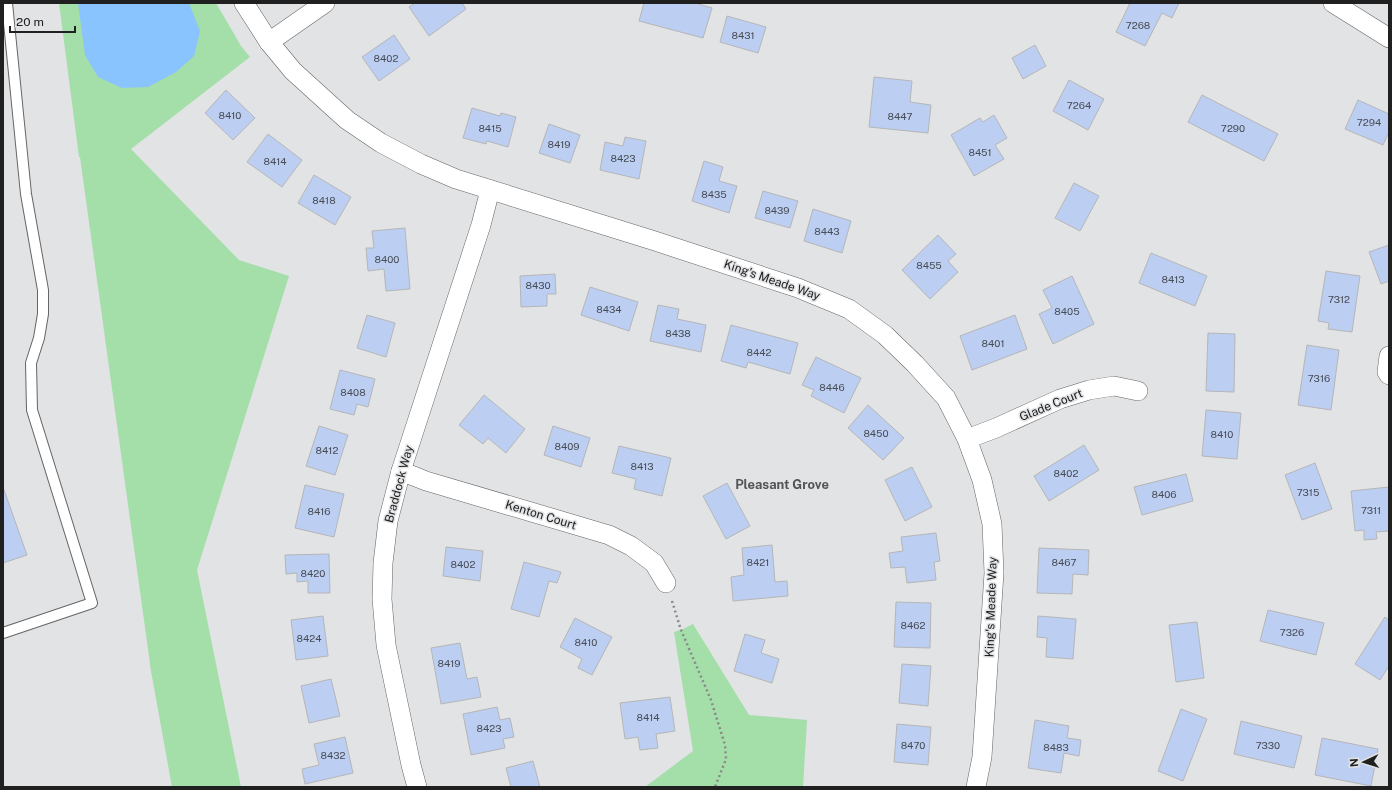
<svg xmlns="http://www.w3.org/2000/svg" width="1392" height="790" viewBox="0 0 1392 790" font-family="'Public Sans',sans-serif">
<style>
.green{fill:#a4dea9}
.water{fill:#89c4fe}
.building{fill:#bccef1;stroke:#b5b6b7}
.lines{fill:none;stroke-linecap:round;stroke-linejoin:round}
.service-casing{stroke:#646566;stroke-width:12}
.minor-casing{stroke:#646566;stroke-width:20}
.path{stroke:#89898b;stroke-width:2.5;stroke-dasharray:2 3;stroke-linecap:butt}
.service{stroke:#fff;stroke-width:10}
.minor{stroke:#fff;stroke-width:19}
.labels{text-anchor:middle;stroke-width:3;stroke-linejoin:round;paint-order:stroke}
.number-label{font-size:10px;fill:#474c55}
.street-label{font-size:12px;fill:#202021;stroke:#e2e3e5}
.neighbourhood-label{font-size:13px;font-weight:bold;fill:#535455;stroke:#e2e3e5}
</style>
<rect width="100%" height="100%" fill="#e2e3e5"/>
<g class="green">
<polygon points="59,3 216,3 241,46 250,57 131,149 239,260 289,276 197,570 241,787 172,787 151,671 80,157 79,157"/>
<polygon points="693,624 749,715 807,720 803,787 645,787 693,751 674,632 683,629"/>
</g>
<polygon class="water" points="78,3 189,3 200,31 194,56 176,72 148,87 122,88 98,77 85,55"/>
<g class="building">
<polygon points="415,3 462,3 466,9 429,36 409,7"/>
<polygon points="644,3 695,3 712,8 703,38 639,21"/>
<polygon points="1130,3 1179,3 1172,18 1162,13 1145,46 1116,32"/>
<polygon points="727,16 766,27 758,53 720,42"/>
<polygon points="394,35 410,59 379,81 362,57"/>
<polygon points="1035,45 1046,66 1023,79 1012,58"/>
<polygon points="874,77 912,81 910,102 931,105 928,133 869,127"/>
<polygon points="1069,80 1104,99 1088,130 1053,111"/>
<polygon points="226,90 255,118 233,140 205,113"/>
<polygon points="1202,95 1278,134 1264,161 1188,122"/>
<polygon points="1358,100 1389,114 1389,132 1383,145 1345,129"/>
<polygon points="472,108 500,116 501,113 516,117 508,147 487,141 486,144 463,138"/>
<polygon points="994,115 1007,138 995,145 1004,159 974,176 951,135 980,118 983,122"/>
<polygon points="549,124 580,135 570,163 539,153"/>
<polygon points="268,134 302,160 282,187 247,162"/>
<polygon points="625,137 646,141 639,179 600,170 605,142 623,146"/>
<polygon points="704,161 723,167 719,181 737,186 729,213 692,201"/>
<polygon points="314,175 351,197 335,225 298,203"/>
<polygon points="1074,183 1099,196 1080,231 1055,218"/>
<polygon points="763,191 798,201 790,228 755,218"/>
<polygon points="813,209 851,221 842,253 804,241"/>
<polygon points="405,228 410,289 386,291 384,269 368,271 366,248 374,248 372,231"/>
<polygon points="938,235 956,254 948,261 958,272 930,299 902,270"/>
<polygon points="1389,245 1389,281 1381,284 1369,252"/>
<polygon points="1151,253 1207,276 1195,306 1139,283"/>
<polygon points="1326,271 1360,276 1352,332 1328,329 1329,323 1318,321"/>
<polygon points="555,274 556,294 547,294 547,306 521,307 520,276"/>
<polygon points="1072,276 1094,324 1053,344 1039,314 1052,308 1043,290"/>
<polygon points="590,287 638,302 629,331 581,315"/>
<polygon points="658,305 679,309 677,319 706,325 701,352 650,341"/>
<polygon points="367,315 395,323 386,357 357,348"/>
<polygon points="1015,315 1027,349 972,370 960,336"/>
<polygon points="731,325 798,343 790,374 748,362 746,368 721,361"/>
<polygon points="1208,333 1235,334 1234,392 1206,391"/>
<polygon points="1307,345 1339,350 1331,410 1298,405"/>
<polygon points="816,357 861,378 844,413 811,396 814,390 802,385"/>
<polygon points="340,370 375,379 368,407 357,404 354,415 330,409"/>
<polygon points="484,395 525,429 506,453 488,438 483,444 459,425"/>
<polygon points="868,405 904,438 883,460 848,428"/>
<polygon points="1206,410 1241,413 1237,459 1202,456"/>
<polygon points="319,426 348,435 335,475 306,466"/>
<polygon points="553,426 590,438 581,467 544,455"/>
<polygon points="1084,445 1099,470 1049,501 1034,476"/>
<polygon points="619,446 671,458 662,496 634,489 636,479 612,473"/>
<polygon points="1315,463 1332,509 1302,520 1285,475"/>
<polygon points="912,467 932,507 905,521 885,480"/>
<polygon points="1186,474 1193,501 1142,515 1134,487"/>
<polygon points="727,483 750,526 726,539 703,496"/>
<polygon points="305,485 344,494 334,537 295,528"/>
<polygon points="3,487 27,555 3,563"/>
<polygon points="1389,487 1389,531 1376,532 1377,539 1364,540 1364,530 1355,531 1351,491"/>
<polygon points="936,533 940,561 934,562 936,580 907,583 905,567 891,568 889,553 903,551 901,537"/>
<polygon points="772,545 775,582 787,581 788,596 733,601 731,577 744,575 742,548"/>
<polygon points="446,547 483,551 480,581 443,576"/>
<polygon points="1039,548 1089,550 1088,575 1073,574 1072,594 1037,593"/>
<polygon points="329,554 330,593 308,593 308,581 297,582 297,573 286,574 285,555"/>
<polygon points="524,562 561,572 557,583 549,581 539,617 511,609"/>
<polygon points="896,602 931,603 930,648 894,647"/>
<polygon points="1268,610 1324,623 1316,655 1260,641"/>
<polygon points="323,616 328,656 296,660 291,620"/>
<polygon points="1038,616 1076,619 1073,659 1046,657 1047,638 1037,637"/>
<polygon points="1385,617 1389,620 1389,666 1380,680 1355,664"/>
<polygon points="575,618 612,637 592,675 578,668 582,659 560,647"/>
<polygon points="1197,622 1204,678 1176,682 1169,625"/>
<polygon points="745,634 765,640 761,653 779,659 772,683 734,671"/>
<polygon points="460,643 467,679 477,677 481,697 441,704 431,648"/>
<polygon points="902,664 931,666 928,706 899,703"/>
<polygon points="331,679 340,716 309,723 301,686"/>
<polygon points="670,697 675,731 656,734 658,748 640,750 638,737 625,739 620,703"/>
<polygon points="497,707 500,720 510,718 514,737 503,739 505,748 471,755 463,714"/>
<polygon points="1181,709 1207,719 1183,781 1158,771"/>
<polygon points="1035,720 1069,726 1067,738 1081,740 1079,756 1064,753 1061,773 1028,768"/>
<polygon points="1241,721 1302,736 1294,768 1234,754"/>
<polygon points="897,724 931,727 928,765 894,762"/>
<polygon points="345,737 353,773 305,784 302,769 319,765 314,744"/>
<polygon points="1322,738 1378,749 1371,786 1315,775"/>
<polygon points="533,761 540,787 511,787 506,768"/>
</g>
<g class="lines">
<defs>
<polyline id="service" points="3,633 92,603 32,410 31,363 39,338 43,314 43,290 26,194 7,3"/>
<g id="minor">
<polyline points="244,3 269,42 293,71 347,120 381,143 421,164 456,179 655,241 798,288 849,309 885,335 915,364 946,398 967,439 982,480 992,524 994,573 982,757 976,787"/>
<polyline points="1333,3 1389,38"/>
<polyline points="269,42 325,3"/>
<polyline points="1389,356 1387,372 1389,375"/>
<polyline points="967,439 996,428 1060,399 1089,390 1114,386 1138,391"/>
<polyline points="401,471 426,481 609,535 631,546 654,563 666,583"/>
<polyline points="417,787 411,765 386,645 382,599 383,563 388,521 401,471 481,225 490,190"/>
</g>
</defs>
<use href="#service" class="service-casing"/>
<use href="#minor" class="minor-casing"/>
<polyline class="path" points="672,601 681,630 711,700 725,745 726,759 715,787"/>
<use href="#service" class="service"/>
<use href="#minor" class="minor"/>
</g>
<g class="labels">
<g class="number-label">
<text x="1138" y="29">7268</text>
<text x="743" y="39">8431</text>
<text x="386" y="62">8402</text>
<text x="1079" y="109">7264</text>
<text x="230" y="119">8410</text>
<text x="900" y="120">8447</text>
<text x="1369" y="126">7294</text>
<text x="490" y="132">8415</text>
<text x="1233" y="132">7290</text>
<text x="559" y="148">8419</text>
<text x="980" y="156">8451</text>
<text x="623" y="162">8423</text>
<text x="275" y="165">8414</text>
<text x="714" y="198">8435</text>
<text x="324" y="204">8418</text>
<text x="777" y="214">8439</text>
<text x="827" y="235">8443</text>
<text x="387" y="263">8400</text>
<text x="929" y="269">8455</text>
<text x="1173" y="283">8413</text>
<text x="538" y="289">8430</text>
<text x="1339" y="303">7312</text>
<text x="609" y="313">8434</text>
<text x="1067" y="315">8405</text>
<text x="678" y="337">8438</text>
<text x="993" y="347">8401</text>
<text x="759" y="356">8442</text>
<text x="1319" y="382">7316</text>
<text x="832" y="391">8446</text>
<text x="353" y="396">8408</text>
<text x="876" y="437">8450</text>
<text x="1222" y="438">8410</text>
<text x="567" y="450">8409</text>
<text x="327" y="454">8412</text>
<text x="642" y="470">8413</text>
<text x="1066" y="477">8402</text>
<text x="1308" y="496">7315</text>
<text x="1164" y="498">8406</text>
<text x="1371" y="514">7311</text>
<text x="319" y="515">8416</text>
<text x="758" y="566">8421</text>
<text x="1064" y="566">8467</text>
<text x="463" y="568">8402</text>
<text x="313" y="577">8420</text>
<text x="913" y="629">8462</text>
<text x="1292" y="636">7326</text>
<text x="309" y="642">8424</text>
<text x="586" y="646">8410</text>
<text x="449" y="667">8419</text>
<text x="648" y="721">8414</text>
<text x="489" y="732">8423</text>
<text x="913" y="749">8470</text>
<text x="1268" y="749">7330</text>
<text x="1056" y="751">8483</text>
<text x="333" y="759">8432</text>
</g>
<g class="street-label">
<text transform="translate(772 280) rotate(19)" y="4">King's Meade Way</text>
<text transform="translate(1051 405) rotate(-22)" y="4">Glade Court</text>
<text transform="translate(399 484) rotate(-75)" y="4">Braddock Way</text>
<text transform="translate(541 515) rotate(17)" y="4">Kenton Court</text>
<text transform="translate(991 607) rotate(-88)" y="4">King's Meade Way</text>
</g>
<g class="neighbourhood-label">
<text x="782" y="489">Pleasant Grove</text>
</g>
</g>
<rect width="1392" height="790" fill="none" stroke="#202021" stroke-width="8"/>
<g transform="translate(1364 762) rotate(266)" stroke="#e2e3e5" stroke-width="3" paint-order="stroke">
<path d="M0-3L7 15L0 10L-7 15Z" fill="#202021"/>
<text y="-6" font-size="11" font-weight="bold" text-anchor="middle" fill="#202021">N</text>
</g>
<path d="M10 26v6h65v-6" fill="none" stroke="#202021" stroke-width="2"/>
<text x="16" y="26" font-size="12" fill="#202021" stroke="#e2e3e5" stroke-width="3" paint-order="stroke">20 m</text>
</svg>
